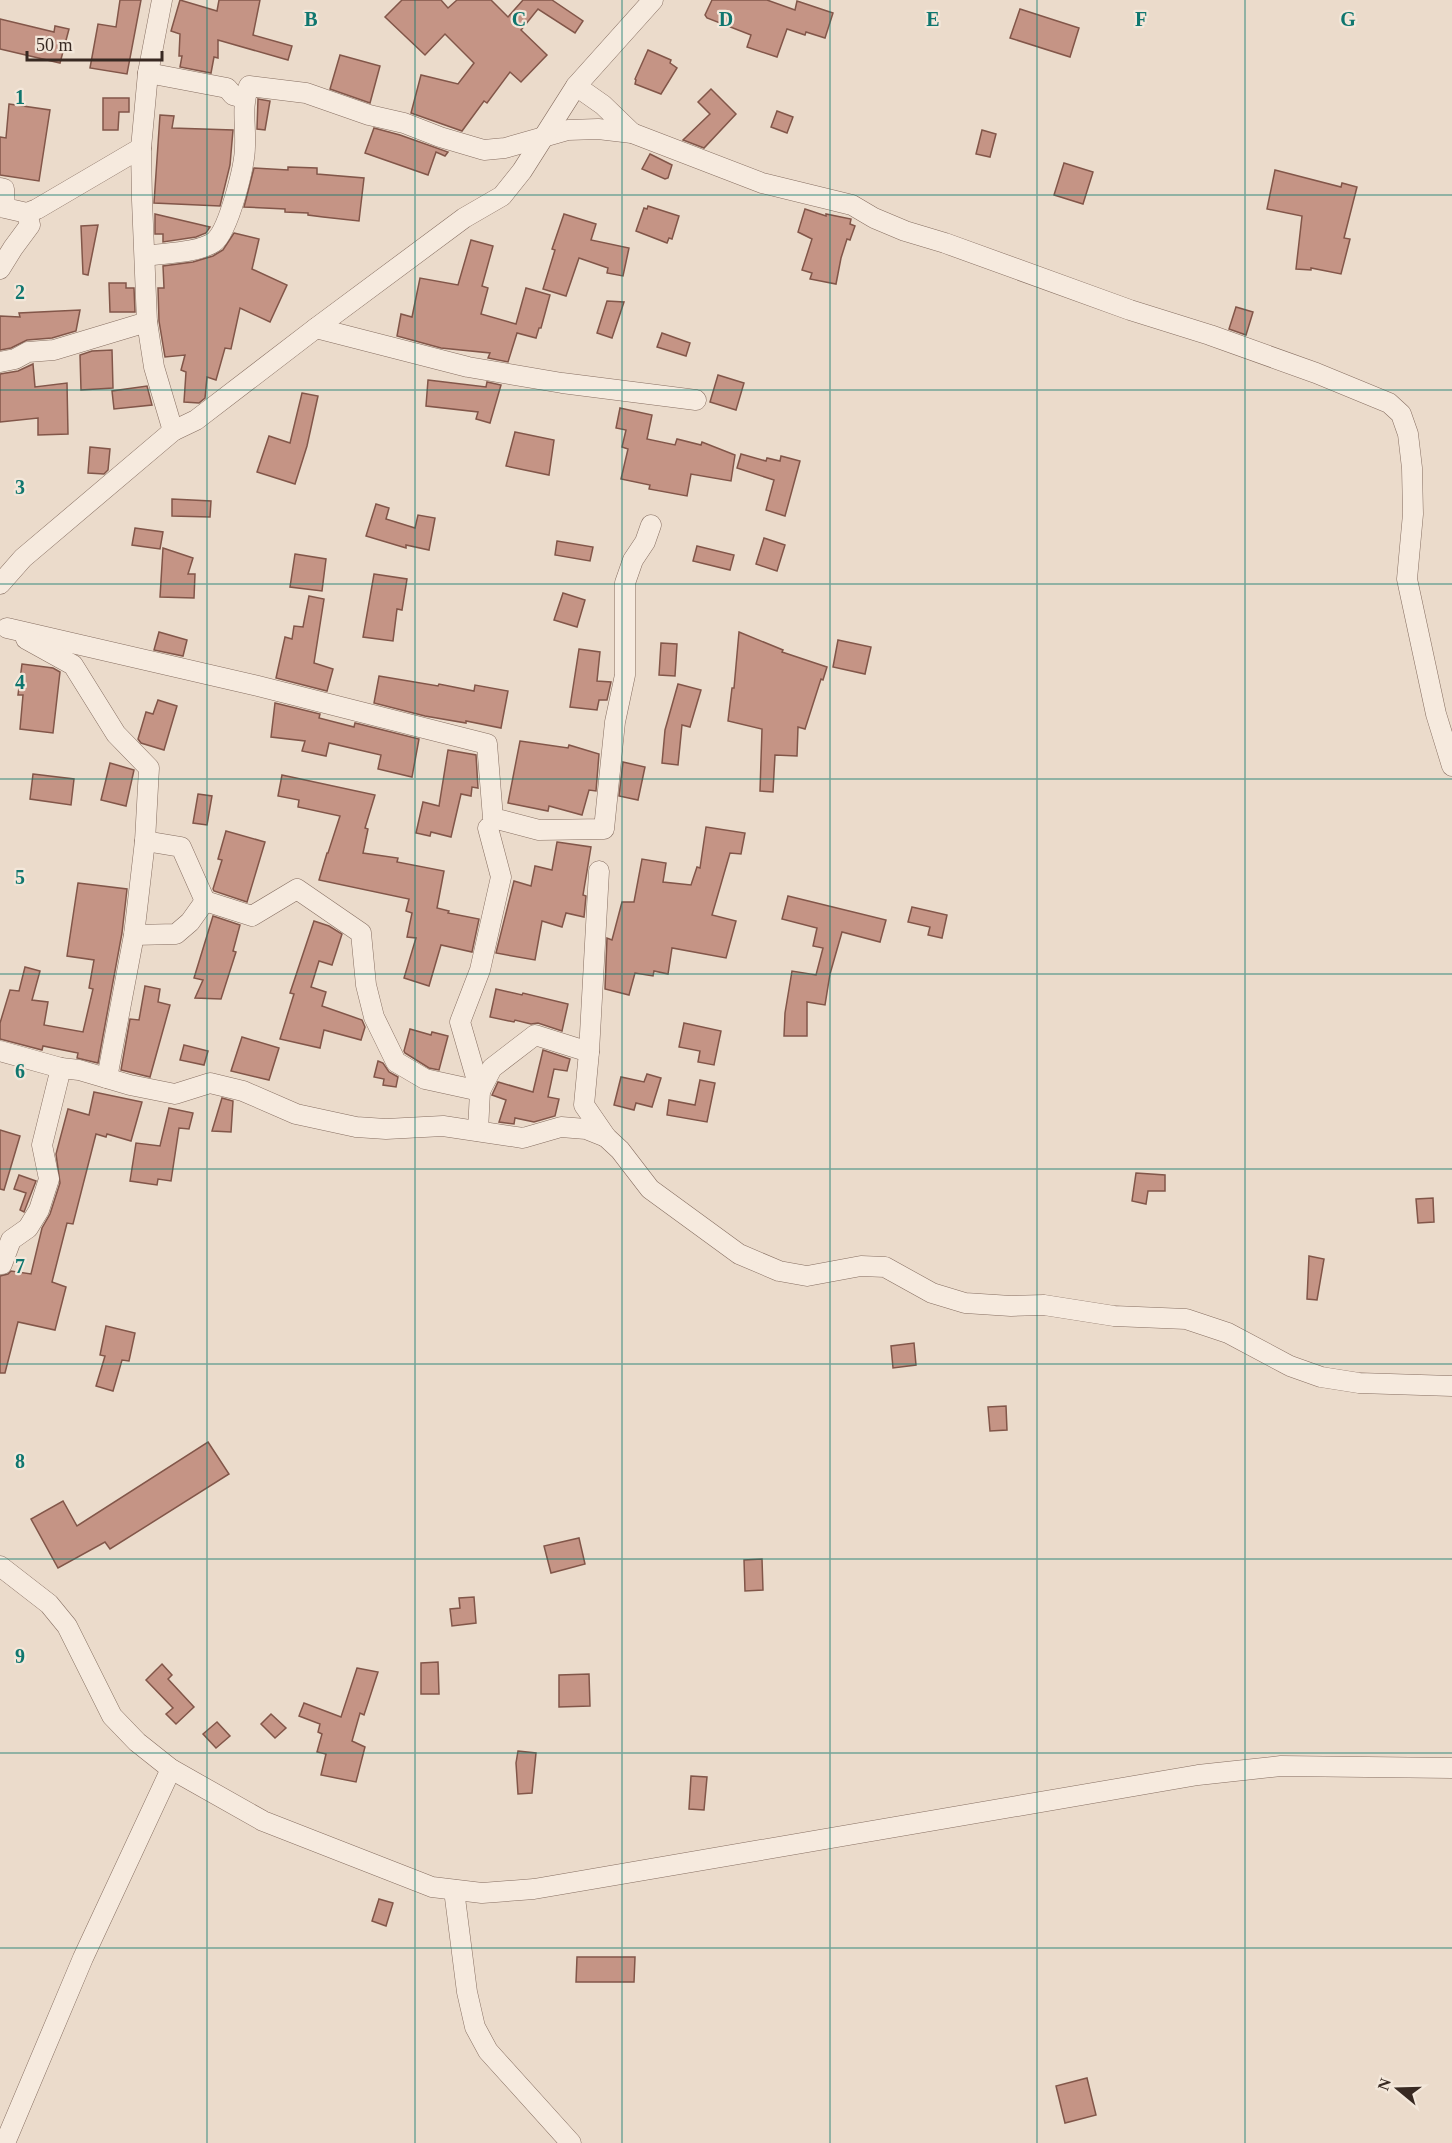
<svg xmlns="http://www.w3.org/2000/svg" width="1452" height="2143" viewBox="0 0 1452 2143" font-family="'Times New Roman',serif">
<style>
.building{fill:#c59485;stroke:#825649;stroke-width:1.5}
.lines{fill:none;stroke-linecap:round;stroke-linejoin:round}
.street-casing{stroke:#866e61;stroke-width:21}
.street{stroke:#f6eade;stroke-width:20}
.grid{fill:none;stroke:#0f766e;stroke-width:1.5;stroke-opacity:0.55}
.grid-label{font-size:20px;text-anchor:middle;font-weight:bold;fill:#0f766e;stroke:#f3e7da;stroke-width:4.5;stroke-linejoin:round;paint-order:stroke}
</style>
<rect width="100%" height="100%" fill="#ebdbcb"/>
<g class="building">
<polygon points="120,0 141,0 127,74 90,68 98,24 116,27"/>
<polygon points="180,0 217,11 219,0 260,0 253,35 292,46 288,60 218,40 218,58 214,57 211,73 180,67 182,56 179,56 180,34 171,31"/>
<polygon points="402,0 441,0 448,8 457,0 491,0 508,17 523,0 552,0 583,21 575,33 538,9 521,30 547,55 521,82 510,72 487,103 484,101 462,131 411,113 421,75 458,84 474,63 445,34 425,55 385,17"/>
<polygon points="712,0 767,0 795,10 797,1 833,13 825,38 806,32 805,35 787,29 777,57 747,47 751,35 707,18 705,15"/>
<polygon points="1020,9 1079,28 1070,57 1010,38"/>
<polygon points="0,19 54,32 55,26 69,29 60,63 0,49"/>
<polygon points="648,50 671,60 670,63 677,68 661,94 635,84 636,80 635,79"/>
<polygon points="340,55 380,66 370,103 330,89"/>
<polygon points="711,89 736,114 704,148 683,140 710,114 698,102"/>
<polygon points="103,98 129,98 129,112 119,112 118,130 103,130"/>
<polygon points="258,99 270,101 265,130 257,129"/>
<polygon points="9,104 50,110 39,181 0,175 0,137 6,138"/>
<polygon points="777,111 793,117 787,133 771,127"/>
<polygon points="160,115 174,116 172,128 233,130 230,165 220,206 154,203"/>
<polygon points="374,128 400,135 448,152 445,156 436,152 428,175 365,153"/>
<polygon points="982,130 996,134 990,157 976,154"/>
<polygon points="650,154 672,165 668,178 665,179 642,169"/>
<polygon points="1064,163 1093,172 1083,204 1054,195"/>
<polygon points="288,167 317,168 317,174 364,178 359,221 323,217 308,215 308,213 285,212 285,209 244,207 254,168 288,170"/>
<polygon points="1275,170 1341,187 1342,183 1357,187 1344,238 1350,239 1341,274 1311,268 1311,270 1296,269 1302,216 1267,209"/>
<polygon points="648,206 679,216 672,239 669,238 667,243 636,231 644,208 647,209"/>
<polygon points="805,209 826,216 826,214 851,219 850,224 855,226 850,240 847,239 841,258 836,284 810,279 812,273 802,270 812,239 798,232"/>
<polygon points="155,214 210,227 206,233 196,237 163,242 163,234 155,234"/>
<polygon points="564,214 596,224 591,240 629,248 623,276 607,273 608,268 579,258 566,296 543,289 555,250 552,249"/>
<polygon points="98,225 88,275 83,274 81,226"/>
<polygon points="234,233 259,239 252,269 287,285 270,322 240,308 231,349 225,348 216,380 207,377 205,398 199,403 184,402 186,372 181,370 185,355 165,357 159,321 158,288 164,288 163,266 193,262 213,256 223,250"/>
<polygon points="471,240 493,246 482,286 488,288 481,314 516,324 526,288 550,295 541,328 539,328 536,338 517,333 508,362 488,358 490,353 441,348 397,336 401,314 412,317 420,278 458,285"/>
<polygon points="109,283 126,283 126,288 134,288 135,312 110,312"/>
<polygon points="607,301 624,302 612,338 597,333"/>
<polygon points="1236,307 1253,312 1246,335 1229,329"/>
<polygon points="80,310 76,331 52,338 27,340 11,348 0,350 0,316 20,317 19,313"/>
<polygon points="662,333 690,343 686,356 657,347"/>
<polygon points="112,350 113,388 81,390 80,355 92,351"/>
<polygon points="33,364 35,387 67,383 68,434 38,435 38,418 0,422 0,374 18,371"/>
<polygon points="718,375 744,383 736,410 710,402"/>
<polygon points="428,380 486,387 487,382 501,385 490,423 476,419 478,412 426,406"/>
<polygon points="147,386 152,405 114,409 112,391"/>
<polygon points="302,393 318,396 307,446 295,484 257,472 269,436 290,443"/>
<polygon points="620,408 652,415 647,439 675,445 677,439 701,445 702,442 735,455 731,481 691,474 687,496 649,489 650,485 621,479 628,449 622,447 626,430 616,428"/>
<polygon points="515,432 554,440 549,475 506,466"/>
<polygon points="90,447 110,449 108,470 104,474 88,473"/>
<polygon points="741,454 766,461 767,458 780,461 781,456 800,461 785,516 766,510 774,480 737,468"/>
<polygon points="172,499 211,501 210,517 172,516"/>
<polygon points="376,504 389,508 386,519 415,528 418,515 435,518 429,550 406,545 406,548 366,536"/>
<polygon points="135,528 163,532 160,549 132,545"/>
<polygon points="764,538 785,545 777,571 756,564"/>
<polygon points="557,541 593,547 590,561 555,555"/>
<polygon points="697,546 734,555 730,570 693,561"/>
<polygon points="163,548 193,558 188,574 195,574 194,598 160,597"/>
<polygon points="295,554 326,559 322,591 290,587"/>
<polygon points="374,574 407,579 402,610 397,609 393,641 363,637"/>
<polygon points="563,593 585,600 577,627 554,620"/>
<polygon points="309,596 324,599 314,663 333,669 327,691 276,678 285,637 292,639 294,626 303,627"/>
<polygon points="159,632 187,640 183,656 154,650"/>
<polygon points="739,632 783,650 782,652 827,667 823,680 821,679 805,729 798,727 797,756 775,755 773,792 760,791 762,729 728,721 732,688 734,688"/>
<polygon points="838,640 871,647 865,674 833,667"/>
<polygon points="661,643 677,644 675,676 659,675"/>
<polygon points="579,649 600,652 597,681 611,682 607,700 599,700 597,710 570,707"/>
<polygon points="22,664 53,668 60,672 53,733 20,729 23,695 18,695"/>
<polygon points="379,676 438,686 439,684 474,691 475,685 508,691 501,728 466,721 466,723 425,716 374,703"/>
<polygon points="678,684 701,690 690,727 682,725 678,765 662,763 665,730"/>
<polygon points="158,700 177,706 164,750 141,743 138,739 146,712 153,714"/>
<polygon points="275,703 320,714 319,718 354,727 355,723 419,739 412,777 378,769 381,755 329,743 326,756 302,751 305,741 271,737"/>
<polygon points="520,741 568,748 569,745 599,754 596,791 589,790 582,815 549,806 548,811 508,803"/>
<polygon points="448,750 476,755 478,788 472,787 471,796 461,794 451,837 431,832 430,836 416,833 423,802 439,806"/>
<polygon points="623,762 645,767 638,800 619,796"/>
<polygon points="110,763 134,770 126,806 101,800"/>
<polygon points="33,774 74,779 71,805 30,799"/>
<polygon points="282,775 375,795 365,828 368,829 363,853 398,858 397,862 444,871 437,908 449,911 448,913 479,919 472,952 441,945 429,986 404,978 416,938 407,937 412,913 406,911 409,899 319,880 327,853 328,853 340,816 298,807 299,800 278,796"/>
<polygon points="198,794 212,796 207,825 193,823"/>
<polygon points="706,827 745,833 741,854 730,853 712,915 736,921 726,958 672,948 668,974 654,971 653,976 635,973 629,995 605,989 607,938 612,940 622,902 634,902 642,859 666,863 663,882 691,885 697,867 700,868"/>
<polygon points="226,831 265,842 247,902 214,891 213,889 222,860 218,859"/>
<polygon points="557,842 591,847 583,895 586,896 584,917 566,913 562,927 542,921 535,960 496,953 514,881 531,886 535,866 552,870"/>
<polygon points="78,883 127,889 122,933 98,1063 77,1058 78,1053 43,1046 42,1050 0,1039 0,1023 10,990 19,991 25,967 40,971 32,1000 48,1002 44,1025 83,1032 93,989 89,988 94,960 67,956"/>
<polygon points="788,896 886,920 880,942 842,932 830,974 825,1005 807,1002 807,1036 784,1036 785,1013 792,971 816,975 823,948 813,946 817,928 782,919"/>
<polygon points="912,907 947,915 942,938 928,935 930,927 908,922"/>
<polygon points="213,916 240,925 233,951 236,952 221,999 195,998 203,980 194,978"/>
<polygon points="314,921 329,926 342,934 332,965 319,961 311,987 326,992 322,1006 362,1020 365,1027 361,1040 324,1030 320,1048 280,1039 294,994 290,993"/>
<polygon points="145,986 160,989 158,1002 170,1005 150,1077 121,1070 130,1019 139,1020"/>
<polygon points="496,989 522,995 523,993 568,1004 562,1031 538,1023 531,1024 515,1020 514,1022 490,1017"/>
<polygon points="684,1023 721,1031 714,1065 698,1062 700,1051 679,1047"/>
<polygon points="410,1029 431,1035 432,1032 448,1036 439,1070 429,1068 405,1053 404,1051"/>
<polygon points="242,1037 279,1048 269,1080 231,1071"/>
<polygon points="184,1045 208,1051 204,1065 180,1060"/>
<polygon points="543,1050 570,1059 567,1071 554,1069 548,1097 559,1099 555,1116 534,1122 515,1118 514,1124 499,1122 506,1100 492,1095 498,1082 533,1092"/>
<polygon points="378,1061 383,1063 389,1072 398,1077 396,1087 383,1085 384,1079 374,1077"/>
<polygon points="647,1074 661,1078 652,1107 636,1103 634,1110 614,1105 621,1077 644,1082"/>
<polygon points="700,1080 715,1083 707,1122 667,1115 669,1100 695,1105"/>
<polygon points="94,1092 142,1102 131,1141 107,1134 106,1137 96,1134 73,1224 67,1223 52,1282 66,1287 55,1330 18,1322 5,1373 0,1373 0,1276 8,1274 11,1271 31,1274 42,1228 50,1214 60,1183 56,1154 68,1109 89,1115"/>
<polygon points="222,1098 233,1101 231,1132 212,1131"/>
<polygon points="169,1108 193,1113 189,1129 179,1128 171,1181 158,1179 157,1185 130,1181 136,1143 160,1146"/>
<polygon points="0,1130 20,1136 4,1190 0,1189"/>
<polygon points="1136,1173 1165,1175 1165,1191 1148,1191 1146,1204 1132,1201"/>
<polygon points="19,1175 36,1181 24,1212 20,1210 26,1193 14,1189"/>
<polygon points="1433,1198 1434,1222 1418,1223 1416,1199"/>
<polygon points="1309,1256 1324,1259 1317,1300 1307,1299"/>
<polygon points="106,1326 135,1333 129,1361 122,1360 113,1391 96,1386 105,1356 100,1355"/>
<polygon points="914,1343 916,1365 893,1368 891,1346"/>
<polygon points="1006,1406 1007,1430 990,1431 988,1407"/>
<polygon points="208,1442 229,1474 110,1549 105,1542 58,1568 31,1519 63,1501 77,1526"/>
<polygon points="579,1538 585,1564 551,1573 544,1546"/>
<polygon points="762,1559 763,1590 745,1591 744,1560"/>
<polygon points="474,1597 476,1623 452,1626 450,1609 460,1608 459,1598"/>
<polygon points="438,1662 439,1694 421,1694 421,1663"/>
<polygon points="162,1664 172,1675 168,1679 194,1707 176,1724 166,1714 173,1708 146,1680"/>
<polygon points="357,1668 378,1672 364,1715 360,1713 352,1741 365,1747 356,1782 321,1775 326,1754 317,1752 322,1734 318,1732 320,1724 299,1716 304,1703 341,1717"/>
<polygon points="589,1674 590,1706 559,1707 559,1675"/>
<polygon points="271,1714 286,1728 275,1738 261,1724"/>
<polygon points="217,1722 230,1736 216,1748 203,1734"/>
<polygon points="518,1751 536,1753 532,1793 518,1794 516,1763"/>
<polygon points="691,1776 707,1777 704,1810 689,1809"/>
<polygon points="379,1899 393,1903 386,1926 372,1921"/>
<polygon points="577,1957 635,1957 634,1982 576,1982"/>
<polygon points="1087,2078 1096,2115 1065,2123 1056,2086"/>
</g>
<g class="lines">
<defs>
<g id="street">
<polyline points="162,0 148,73 141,148 142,200 147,322 154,367 173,431"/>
<polyline points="148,73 227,88 233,95 244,98"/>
<polyline points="576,86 603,105 632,133"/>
<polyline points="0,188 4,189 5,208 27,213 37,209 141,148"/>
<path d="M146 256C164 253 198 253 214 242 229 230 245 165 245 146 246 125 241 105 249 86L306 93 369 115 404 123 440 137 484 150 505 148 568 130 598 129 632 133 762 183 852 205 874 218 905 231 945 243 1130 310 1210 335 1316 373 1389 403 1401 414 1408 434 1412 468 1413 514 1407 579 1436 714 1452 766"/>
<polyline points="0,269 13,248 30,225 27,213"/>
<polyline points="316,328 468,367 562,383 696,400"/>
<polyline points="0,362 15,359 28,352 54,350 147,322"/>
<polyline points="0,584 23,558 173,431 196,420 316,328 464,218 502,196 522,171 576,86 653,0"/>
<polyline points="7,628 258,686 487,744 493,818 539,830 604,829 615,722 625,675 625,583 633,560 645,542 651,525"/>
<polyline points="26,639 73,665 116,734 149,768 145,841 134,935 107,1078"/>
<polyline points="145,841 181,847 205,901 252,916 297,889 361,933 366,985 374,1017 396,1062 425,1079 480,1091 492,1068 535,1035 589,1052 584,1105 606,1137 620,1150 650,1189 739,1254 779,1271 807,1276 861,1266 885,1267 932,1293 965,1303 1011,1306 1044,1305 1114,1316 1186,1319 1228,1333 1290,1366 1321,1377 1359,1383 1452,1386"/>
<polyline points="134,935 176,934 190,922 205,901"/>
<polyline points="0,1051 61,1068 79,1070 130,1085 175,1094 210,1083 243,1091 296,1114 356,1127 386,1129 443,1126 523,1138 561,1127 586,1129 606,1137"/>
<polyline points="589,1052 599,871"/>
<polyline points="478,1131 480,1091 460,1022 480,970 501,877 488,828"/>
<polyline points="0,1264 2,1264 11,1240 28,1228 39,1210 49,1179 42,1145 61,1068"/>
<polyline points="0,1566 49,1604 67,1626 112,1716 137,1742 171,1769 263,1821 432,1887 482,1893 534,1889 1198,1775 1281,1766 1452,1768"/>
<polyline points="454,1890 467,1992 475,2027 488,2051 571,2143"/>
<polyline points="5,2143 83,1958 171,1769"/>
</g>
</defs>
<use href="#street" class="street-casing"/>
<use href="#street" class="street"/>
</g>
<path class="grid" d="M207 0V2143M415 0V2143M622 0V2143M830 0V2143M1037 0V2143M1245 0V2143M0 195H1452M0 390H1452M0 584H1452M0 779H1452M0 974H1452M0 1169H1452M0 1364H1452M0 1559H1452M0 1753H1452M0 1948H1452"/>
<g class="grid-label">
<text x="311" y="26">B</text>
<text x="519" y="26">C</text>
<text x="726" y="26">D</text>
<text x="933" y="26">E</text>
<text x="1141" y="26">F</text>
<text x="1348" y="26">G</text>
<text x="20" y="104">1</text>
<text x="20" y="299">2</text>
<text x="20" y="494">3</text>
<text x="20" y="689">4</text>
<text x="20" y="884">5</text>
<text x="20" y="1078">6</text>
<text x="20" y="1273">7</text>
<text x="20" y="1468">8</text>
<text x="20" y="1663">9</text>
</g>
<g transform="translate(1398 2089) rotate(289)" stroke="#f3e7da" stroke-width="4.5" paint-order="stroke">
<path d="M0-4.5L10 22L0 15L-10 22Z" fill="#382922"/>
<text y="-9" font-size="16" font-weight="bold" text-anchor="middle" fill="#382922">N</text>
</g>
<path d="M27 51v9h135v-9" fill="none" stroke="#382922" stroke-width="3"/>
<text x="36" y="51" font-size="18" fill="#382922" stroke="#f3e7da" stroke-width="4.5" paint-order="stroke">50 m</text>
</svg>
